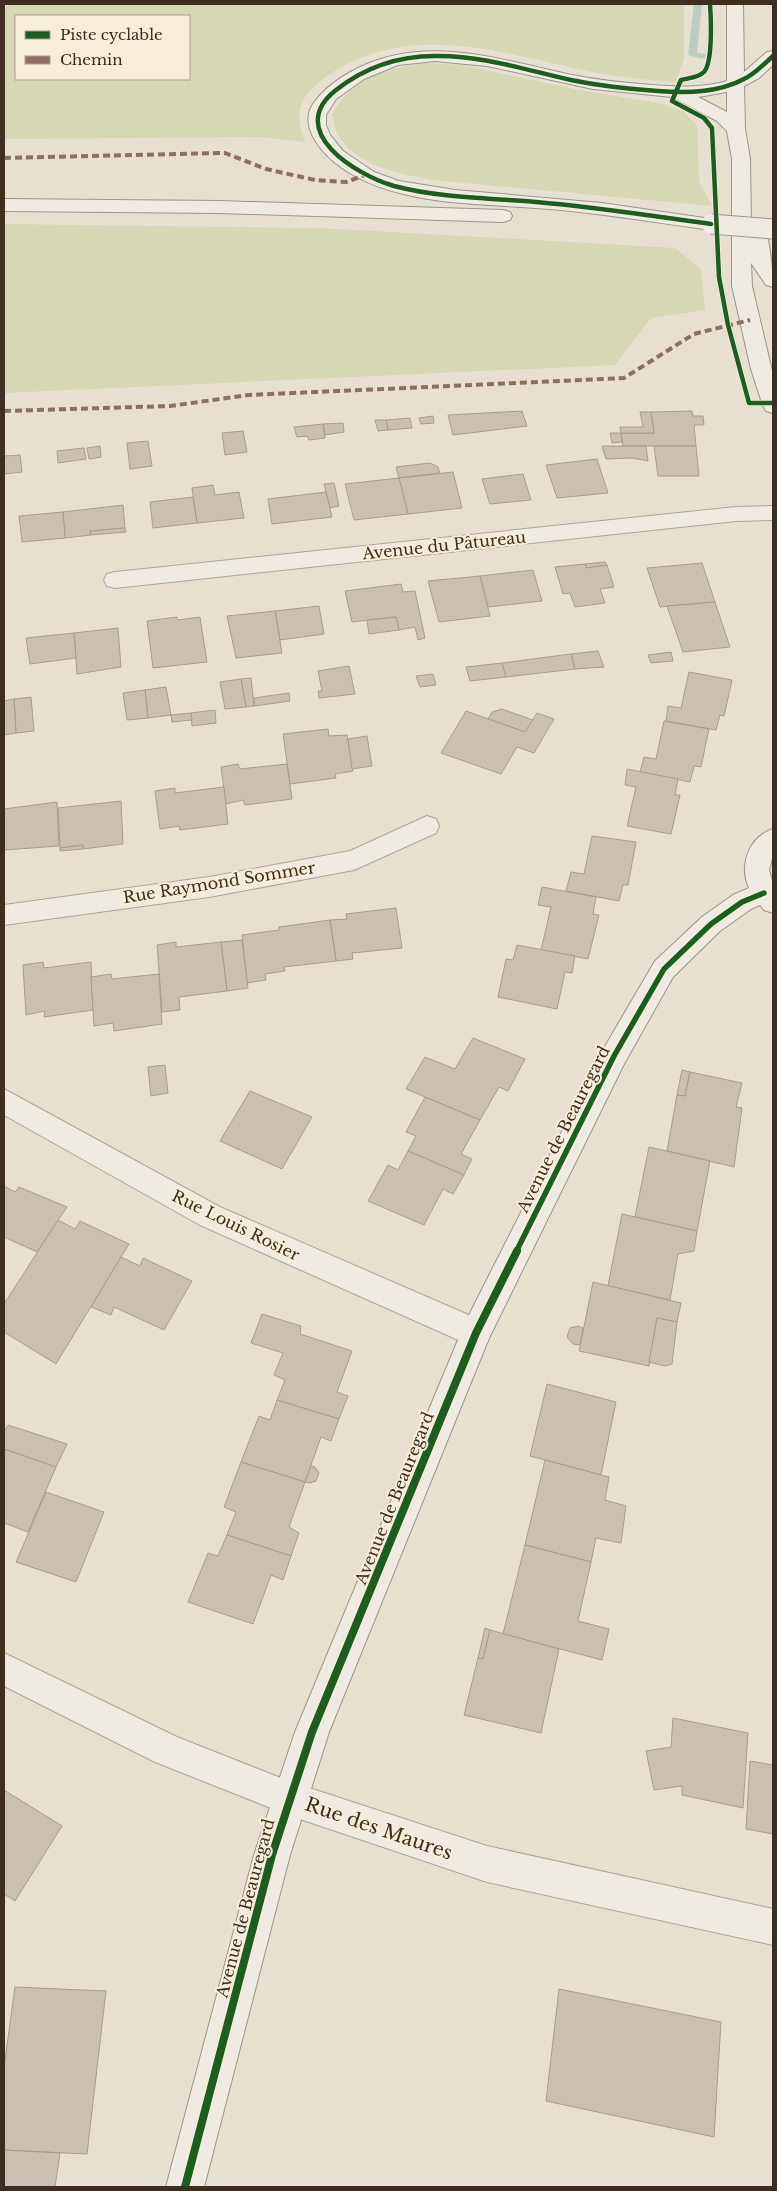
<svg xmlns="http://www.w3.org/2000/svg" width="777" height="2191" viewBox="0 0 777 2191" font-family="'Libre Baskerville',serif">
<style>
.green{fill:#d6d7b3;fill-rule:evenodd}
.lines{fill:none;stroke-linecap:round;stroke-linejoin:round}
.stream{fill:#bcccc2;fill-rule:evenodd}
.building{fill:#cbbfb2;stroke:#a89c90}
.street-casing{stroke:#ada599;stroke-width:2}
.secondary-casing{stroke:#9c958a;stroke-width:2}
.street{fill:#efebe3;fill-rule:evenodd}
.secondary{fill:#efebe3;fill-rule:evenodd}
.secondary-bridge-casing{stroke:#9c958a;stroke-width:21;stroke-linecap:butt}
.secondary-bridge{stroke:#efebe3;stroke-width:19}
.quiet{stroke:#8d6e63;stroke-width:4;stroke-dasharray:7 4;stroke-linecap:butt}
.cycleway-far2-casing{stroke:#f7eed8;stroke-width:6}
.cycleway-far1-casing{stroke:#f7eed8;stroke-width:9}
.cycleway-casing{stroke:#f7eed8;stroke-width:11}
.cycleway-far2{stroke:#1b5e20;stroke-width:4.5}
.cycleway-far1{stroke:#1b5e20;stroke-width:5.5}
.cycleway{stroke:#1b5e20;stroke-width:8}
.labels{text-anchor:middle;stroke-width:4;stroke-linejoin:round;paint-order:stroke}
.street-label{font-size:16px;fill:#3d2e20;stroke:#f7eed8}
.near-street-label{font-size:19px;fill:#3d2e20;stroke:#f7eed8}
</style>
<rect width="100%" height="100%" fill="#e7e0d1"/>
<g class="green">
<path d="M4 4H684V59L675 82C641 80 607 76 574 68 489 49 399 22 322 80 298 98 294 114 305 142L258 137 4 139ZM16 16H189V79H16Z"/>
<path d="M423 63 462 65 574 89 659 103 683 111 697 125 699 181 712 206 432 180C399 173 355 167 337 133 335 128 334 120 332 114 354 76 382 70 423 63Z"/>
<polygon points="4,224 319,228 675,248 701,269 705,310 651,318 615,365 5,393"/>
</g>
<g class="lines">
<polygon class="stream" points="694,4 702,4 697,53 705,54 706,56 702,59 688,55"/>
</g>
<g class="building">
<polygon points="522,411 527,426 453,435 448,415"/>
<polygon points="692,411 693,416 703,416 704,425 694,425 696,446 623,446 621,433 654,433 651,412"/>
<polygon points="640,412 651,412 654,433 621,433 620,427 643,427"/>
<polygon points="433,416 434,423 421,424 419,418"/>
<polygon points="410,418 412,428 388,430 386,420"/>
<polygon points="375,420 386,420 388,430 378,431"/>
<polygon points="343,423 344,432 325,435 323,424"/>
<polygon points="323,424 325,438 309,440 307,436 297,437 294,427"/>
<polygon points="243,431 247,452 225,455 222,433"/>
<polygon points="610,433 621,433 622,442 612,443"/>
<polygon points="148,441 152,466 130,469 127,443"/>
<polygon points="100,446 101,457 89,459 87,448"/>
<polygon points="602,446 646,446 648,461 632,458 606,459"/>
<polygon points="654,446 696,446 699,476 658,476"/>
<polygon points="84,448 86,459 58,463 57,451"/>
<polygon points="20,455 22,472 4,474 4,456"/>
<polygon points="597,459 608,493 557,498 546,465"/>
<polygon points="430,463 438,467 440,473 399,478 396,467"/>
<polygon points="453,472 462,508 408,514 399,478"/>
<polygon points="523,474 531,500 490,504 482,479"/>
<polygon points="399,478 408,514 354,520 345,484"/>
<polygon points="334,483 339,506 330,508 324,484"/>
<polygon points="213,485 215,495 239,492 244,518 197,523 192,488"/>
<polygon points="326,492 332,517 272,524 268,499"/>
<polygon points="193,497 197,523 153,528 150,502"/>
<polygon points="123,505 125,528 90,531 91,535 65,538 63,512"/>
<polygon points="63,512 65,538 22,542 19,516"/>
<polygon points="125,528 126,532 91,535 90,531"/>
<polygon points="605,562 607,565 586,568 585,564"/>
<polygon points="702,563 715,602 660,607 647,568"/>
<polygon points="585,564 586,568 607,565 614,587 600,589 605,603 575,607 570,593 563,594 555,567"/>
<polygon points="533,570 542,601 488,607 480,576"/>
<polygon points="480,576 490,616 439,622 428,581"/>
<polygon points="401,584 403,592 415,591 425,638 418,640 415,627 399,630 396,617 352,622 345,591"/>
<polygon points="715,602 730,647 683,652 667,606"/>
<polygon points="319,606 324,634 280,640 275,611"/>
<polygon points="275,611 282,653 236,658 227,616"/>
<polygon points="177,617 178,620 200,617 207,662 153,668 147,621"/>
<polygon points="396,617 399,630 369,634 367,620"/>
<polygon points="118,628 121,667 77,674 74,633"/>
<polygon points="74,633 76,658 30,664 26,638"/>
<polygon points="598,651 604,667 575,669 571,654"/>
<polygon points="671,652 673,661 651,663 648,655"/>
<polygon points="571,654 575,669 506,677 502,663"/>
<polygon points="502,663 506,677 470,681 466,667"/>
<polygon points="349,666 355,694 319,698 318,691 322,691 318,671"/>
<polygon points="689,672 732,680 724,716 720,715 716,730 666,721 668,706 681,708"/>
<polygon points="433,674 436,685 420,687 416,676"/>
<polygon points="251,678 254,706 246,707 241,679"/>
<polygon points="241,679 246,707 225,709 220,682"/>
<polygon points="166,687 171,715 148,718 145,690"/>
<polygon points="145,690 148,718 127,720 123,693"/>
<polygon points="289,693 290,701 254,706 254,698"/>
<polygon points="31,697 34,731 16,733 14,699"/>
<polygon points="14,699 16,733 4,735 4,701"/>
<polygon points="502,709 533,720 525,732 488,719 492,712"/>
<polygon points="215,710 216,723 192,726 191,713"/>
<polygon points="466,711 525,732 537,713 554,719 534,753 517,747 501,774 441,753"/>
<polygon points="191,713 192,720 172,722 171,715"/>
<polygon points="664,721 709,729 701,767 694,766 690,782 640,772 644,757 656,759"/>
<polygon points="328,729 329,736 347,735 353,771 335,774 336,778 290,784 283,734"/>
<polygon points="367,736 372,766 352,769 348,739"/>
<polygon points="238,764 240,769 287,764 292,799 245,805 243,800 226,804 221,767"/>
<polygon points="627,769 678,779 675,795 680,795 671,834 627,826 636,787 625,785"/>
<polygon points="224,787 228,824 180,830 179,826 160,829 155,791 175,788 175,793"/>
<polygon points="121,801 123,844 83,849 83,845 60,848 58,808"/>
<polygon points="57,802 59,846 4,850 4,809"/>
<polygon points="592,836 636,842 628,885 623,885 619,901 566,891 571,872 584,874"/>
<polygon points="83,845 83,849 60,851 60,848"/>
<polygon points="542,887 596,897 593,914 599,915 588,959 541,950 551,907 538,905"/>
<polygon points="396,908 402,948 352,953 353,959 336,961 330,920 347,919 346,914"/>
<polygon points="330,920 336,961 284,967 285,971 265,974 266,980 247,983 242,935 279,930 279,927"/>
<polygon points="242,940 248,988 227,991 221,942"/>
<polygon points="176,942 176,947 221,942 227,991 179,997 180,1010 162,1012 157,945"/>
<polygon points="517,945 575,956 572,973 565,972 557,1009 498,997 506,959 513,960"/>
<polygon points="43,962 44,968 91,962 93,1010 44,1017 45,1011 26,1015 23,965"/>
<polygon points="111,974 112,979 159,974 162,1024 114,1031 113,1023 94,1026 91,977"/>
<polygon points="473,1038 525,1059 508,1091 499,1087 480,1120 406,1089 425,1057 455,1069"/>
<polygon points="165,1065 168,1093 151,1096 148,1067"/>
<polygon points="682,1070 690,1072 685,1096 677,1095"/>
<polygon points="690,1072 742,1083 736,1107 742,1108 734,1167 667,1151 677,1095 685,1096"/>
<polygon points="250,1091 312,1117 282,1169 220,1141"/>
<polygon points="425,1097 480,1120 461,1154 472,1159 464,1175 408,1151 416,1136 406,1132"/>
<polygon points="649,1147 710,1161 697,1231 635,1217"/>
<polygon points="408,1151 464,1175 453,1194 443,1189 424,1225 368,1201 388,1165 398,1170"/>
<polygon points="4,1186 15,1192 19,1187 67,1207 37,1252 4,1237"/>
<polygon points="622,1214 697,1231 694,1251 678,1254 670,1300 608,1286"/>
<polygon points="58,1220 75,1229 80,1221 129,1244 56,1364 4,1332 4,1304"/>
<polygon points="121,1257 140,1266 143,1258 192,1281 164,1330 114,1307 111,1315 91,1307"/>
<polygon points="593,1282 681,1303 677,1322 657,1318 649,1366 579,1351"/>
<polygon points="262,1314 301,1326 300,1334 352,1351 337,1392 348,1396 339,1419 277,1400 285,1380 274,1375 283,1353 251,1343"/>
<polygon points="657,1318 677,1322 672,1364 665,1366 649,1362"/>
<polygon points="578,1326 583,1328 580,1345 573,1344 567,1337 570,1328"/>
<polygon points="547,1384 616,1402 601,1475 530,1456"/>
<polygon points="277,1400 339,1419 331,1441 321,1437 305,1482 241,1462 259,1416 270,1420"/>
<polygon points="8,1425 67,1444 56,1467 4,1449 4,1433"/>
<polygon points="4,1449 56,1467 28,1532 4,1523"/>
<polygon points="545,1460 609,1477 605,1500 626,1506 621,1543 596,1538 591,1562 525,1545"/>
<polygon points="241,1462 305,1482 289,1527 299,1533 291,1556 227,1535 236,1512 224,1507"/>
<polygon points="311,1466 315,1467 319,1473 316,1481 310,1483 305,1482"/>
<polygon points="46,1492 104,1512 76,1582 16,1562"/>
<polygon points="227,1535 291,1556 283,1580 271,1575 253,1624 188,1602 208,1553 218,1556"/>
<polygon points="525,1545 591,1562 578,1621 609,1629 602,1660 503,1634"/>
<polygon points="485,1628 490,1630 483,1659 478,1658"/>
<polygon points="490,1630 559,1649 541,1733 464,1715 478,1658 483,1659"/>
<polygon points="673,1718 748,1733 743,1808 682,1795 682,1786 654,1790 646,1751 671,1747"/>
<polygon points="750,1761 773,1765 773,1834 746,1829"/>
<polygon points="4,1790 62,1826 15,1901 4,1894"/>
<polygon points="15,1987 106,1991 87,2154 4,2150 4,2067"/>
<polygon points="559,1989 721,2022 714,2137 546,2101"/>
<polygon points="4,2150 60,2153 55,2187 4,2187"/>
</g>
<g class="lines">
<defs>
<g id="street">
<polygon points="773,506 773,520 736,521 115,588 107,586 104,580 107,574 115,572 736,507"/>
<polygon points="427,816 436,819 439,826 436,833 354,870 209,897 4,925 4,905 209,877 350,851"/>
<polygon points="4,1089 220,1207 487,1323 491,1333 487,1343 476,1347 465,1343 200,1225 4,1115"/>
<polygon points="4,1653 177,1737 291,1782 487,1846 773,1909 773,1945 487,1882 291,1816 155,1762 4,1686"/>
</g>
<g id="secondary">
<path d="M727 4H743L744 72 767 52 773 51V65L759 78 744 86 745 129 750 159 751 224H764C768 231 774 278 773 287L766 285 751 263 752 286 773 375V413L766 411 763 406 751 369 732 286V159L727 131 717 121 672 97 593 89 487 66 435 61 398 65 364 79 336 99 326 115V125L330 135 343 151 374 172 399 181 455 190 602 203 718 220 720 224 718 228 711 230C661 223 611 215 561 210 489 202 391 210 333 161 317 147 300 124 313 104 324 88 342 76 358 68 428 34 501 60 572 75 598 80 625 83 652 85 677 87 703 88 727 81ZM727 92V112L698 97Z"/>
<polygon points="4,199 219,201 503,210 510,212 512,216 510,220 503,222 219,213 4,211"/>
<path d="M773 829V855L769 870 773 884V913L764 910 760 905 751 909 720 931 673 977 624 1064 489 1338 329 1732 290 1855 204 2187H166L254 1855 295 1732 465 1323 604 1048 655 961 702 917 733 895 749 888C739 866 748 837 773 829Z"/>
</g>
</defs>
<use href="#street" class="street-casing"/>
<use href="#secondary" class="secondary-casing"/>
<use href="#street" class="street"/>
<use href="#secondary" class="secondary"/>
<defs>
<polyline id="secondary-bridge" points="711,224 773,229"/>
</defs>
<use href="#secondary-bridge" class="secondary-bridge-casing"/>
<use href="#secondary-bridge" class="secondary-bridge"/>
<g class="quiet">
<polyline points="4,158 225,153 266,169 315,180 346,182 365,175"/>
<polyline points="4,411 170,406 249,395 624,378 694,334 750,320"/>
</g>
<defs>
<g id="cycleway-far2">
<path d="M710 4C711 18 713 62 704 72 698 78 688 78 681 80L672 101 704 118 712 128 719 277 728 325 749 403H773"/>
<path d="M711 224C653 216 595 207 536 202 489 198 440 198 394 186 356 175 284 131 336 90 364 68 398 56 435 56 481 55 526 70 571 80 600 86 629 89 658 91 687 93 718 93 744 79 755 74 764 64 773 56"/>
</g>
<polyline id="cycleway-far1" points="516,1252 614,1056 664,969 711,924 742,902 764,893"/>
<polyline id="cycleway" points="185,2187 272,1855 312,1732 476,1333 517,1251"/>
</defs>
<use href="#cycleway-far2" class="cycleway-far2-casing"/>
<use href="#cycleway-far1" class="cycleway-far1-casing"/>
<use href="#cycleway" class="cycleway-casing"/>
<use href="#cycleway-far2" class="cycleway-far2"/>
<use href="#cycleway-far1" class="cycleway-far1"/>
<use href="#cycleway" class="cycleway"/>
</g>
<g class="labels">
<g class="street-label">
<text transform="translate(444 545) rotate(-6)" y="6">Avenue du Pâtureau</text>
<text transform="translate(219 882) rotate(-9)" y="6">Rue Raymond Sommer</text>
<text transform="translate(563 1129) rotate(-63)" y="6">Avenue de Beauregard</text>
<text transform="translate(236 1225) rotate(26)" y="6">Rue Louis Rosier</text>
<text transform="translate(394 1498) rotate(-68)" y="6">Avenue de Beauregard</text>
<text transform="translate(245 1908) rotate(-75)" y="6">Avenue de Beauregard</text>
</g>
<g class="near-street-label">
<text transform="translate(379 1828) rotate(19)" y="7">Rue des Maures</text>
</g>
</g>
<rect width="777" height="2191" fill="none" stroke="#3d2e20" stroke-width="10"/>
<rect x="15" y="15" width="175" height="65" fill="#f7eed8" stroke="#ada18e"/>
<rect x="25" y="31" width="25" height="8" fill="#1b5e20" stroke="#ada18e"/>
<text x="60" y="40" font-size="15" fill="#3d2e20">Piste cyclable</text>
<rect x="25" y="56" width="25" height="8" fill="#8d6e63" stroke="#ada18e"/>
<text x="60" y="65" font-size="15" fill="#3d2e20">Chemin</text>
</svg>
